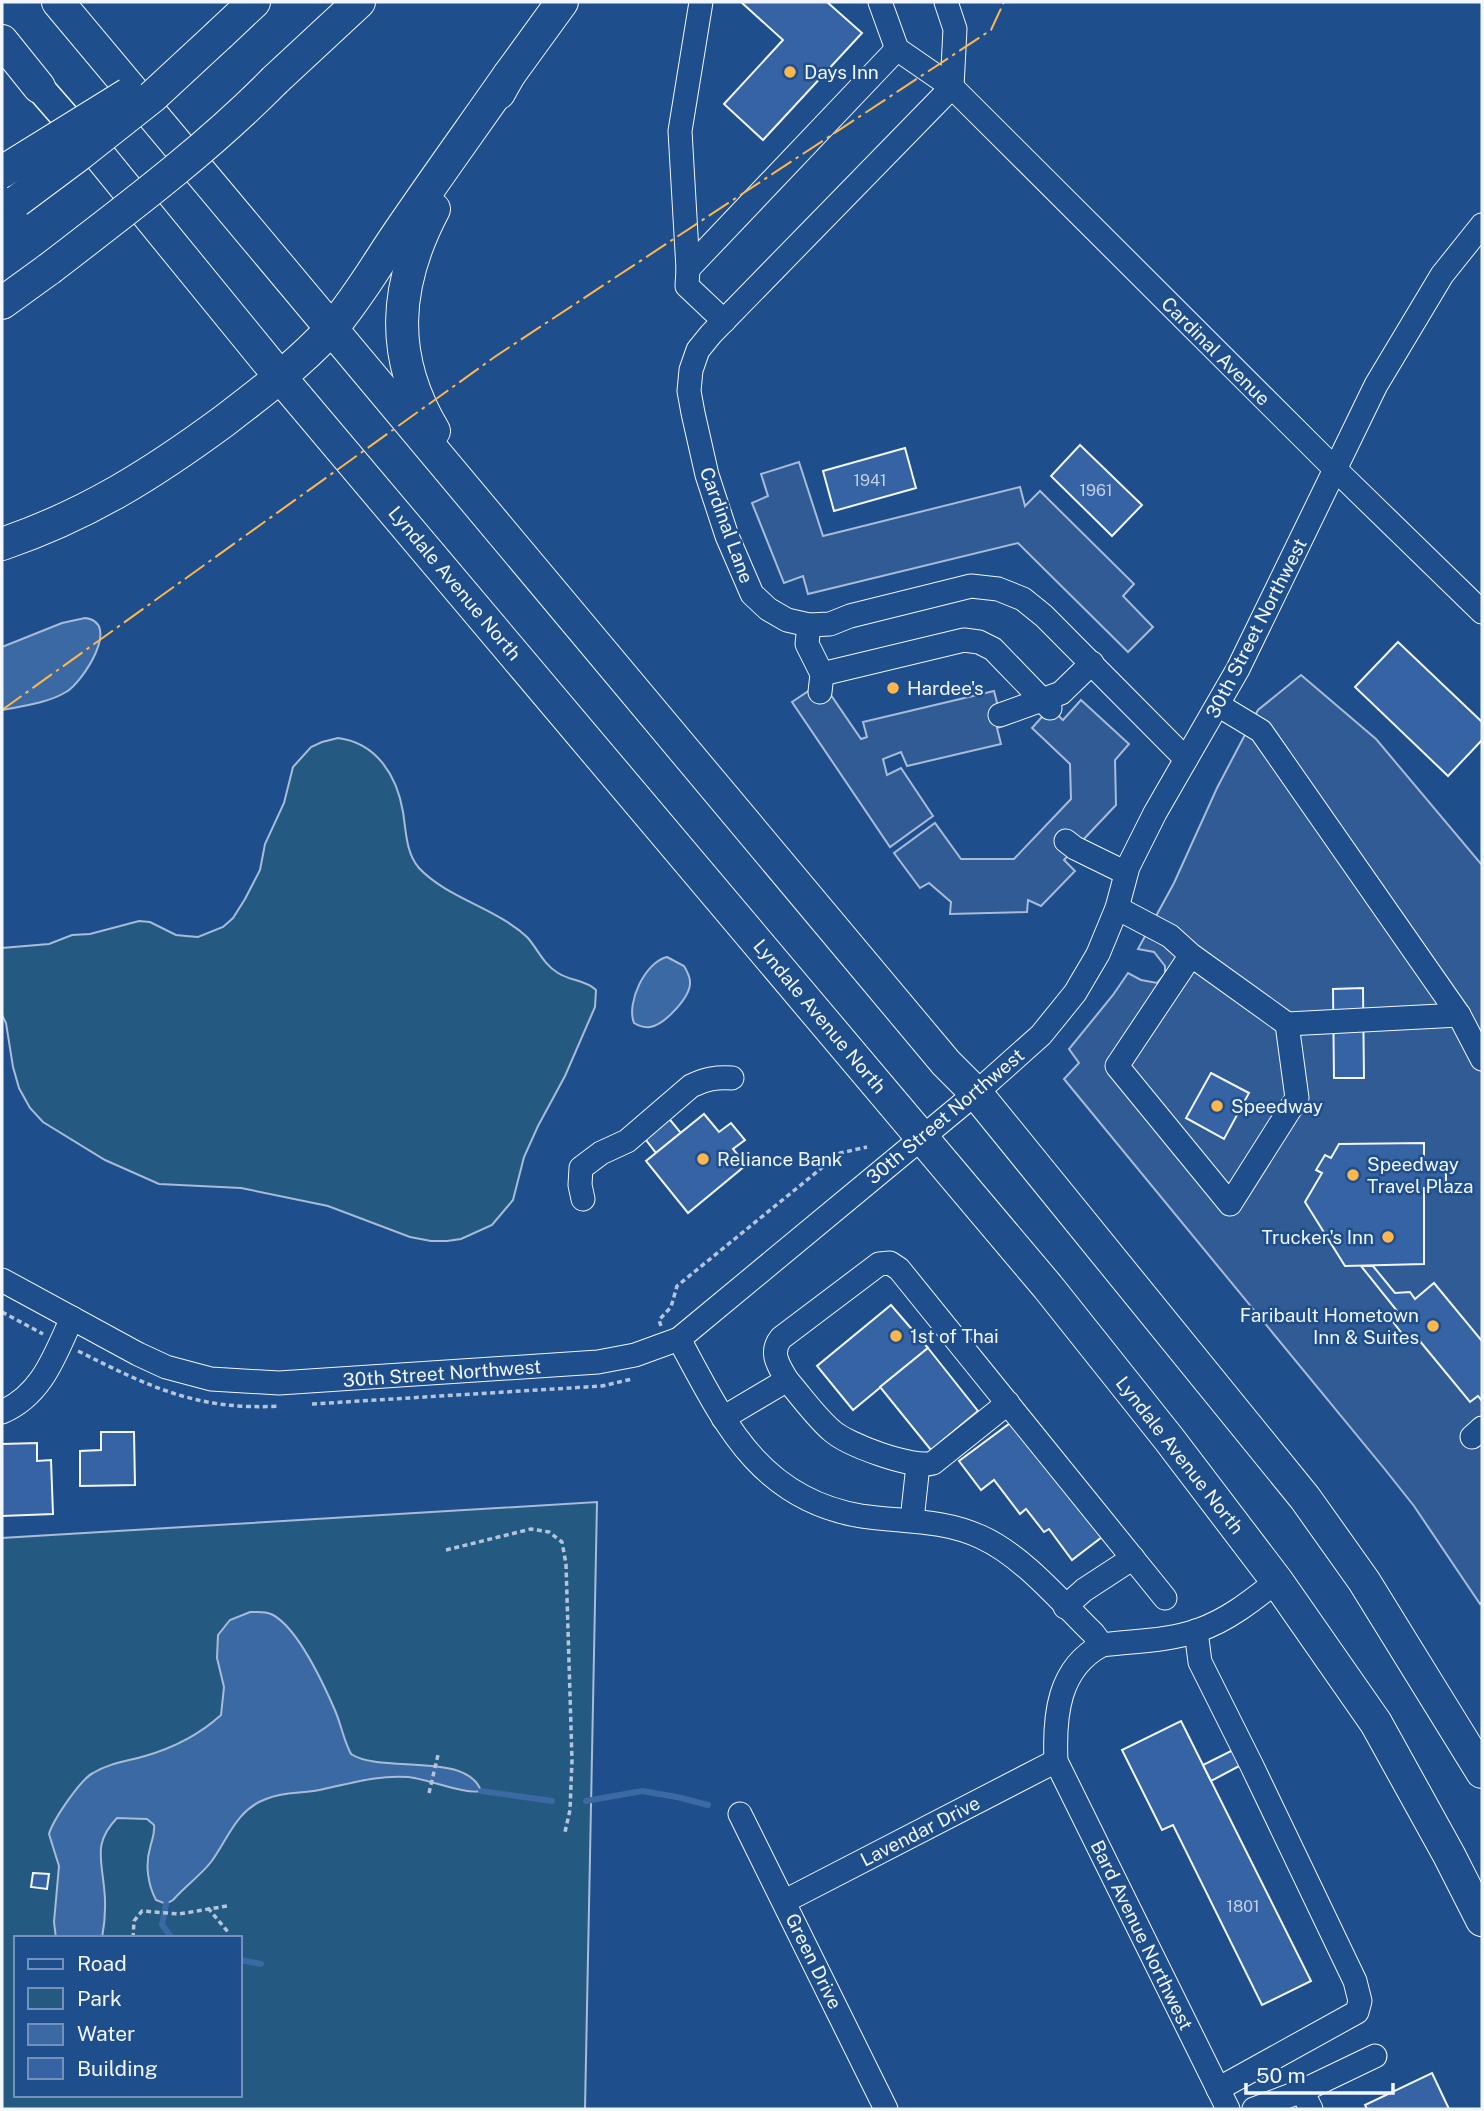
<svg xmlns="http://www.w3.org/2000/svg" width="1484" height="2111" viewBox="0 0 1484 2111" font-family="'Public Sans',sans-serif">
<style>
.green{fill:#245a82;stroke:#a8bbd7;stroke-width:2;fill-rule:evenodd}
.parking{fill:#305b95;stroke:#a8bbd7;stroke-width:2}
.water{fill:#3b69a3;stroke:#a8bbd7;stroke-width:2}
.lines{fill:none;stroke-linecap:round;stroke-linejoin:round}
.stream{stroke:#3b69a3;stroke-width:6}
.building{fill:#3563a3;stroke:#f2f6ff;stroke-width:2}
.minor-casing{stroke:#f2f6ff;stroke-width:25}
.major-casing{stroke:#f2f6ff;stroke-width:31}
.highway-casing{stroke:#f2f6ff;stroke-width:34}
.path{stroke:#b3c4dc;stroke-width:3.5;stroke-dasharray:5 3.5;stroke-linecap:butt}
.minor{stroke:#1f4e8c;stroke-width:23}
.major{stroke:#1f4e8c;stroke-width:28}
.highway{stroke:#1f4e8c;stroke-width:32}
.highway-bridge-casing{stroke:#f2f6ff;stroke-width:34;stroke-linecap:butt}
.highway-bridge{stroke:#1f4e8c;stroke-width:32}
.power{stroke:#ffb74d;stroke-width:2;stroke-dasharray:24 5 3.5 5;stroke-linecap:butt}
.poi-dot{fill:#ffb74d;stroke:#1f4e8c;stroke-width:2.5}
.labels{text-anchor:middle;stroke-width:5;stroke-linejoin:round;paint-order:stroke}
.number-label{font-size:16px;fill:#c3d1e8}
.poi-label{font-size:19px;fill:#f2f6ff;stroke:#1f4e8c;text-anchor:start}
.street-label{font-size:19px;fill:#f2f6ff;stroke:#1f4e8c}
</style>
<rect width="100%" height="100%" fill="#1f4e8c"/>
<g class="green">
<path d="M338 738C377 743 397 776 403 812 406 831 406 853 419 868 447 898 496 908 527 937 538 949 543 964 558 973 570 981 586 980 596 990L595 1007 565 1076 538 1126 524 1157 513 1200 492 1225 461 1239 447 1241H431L410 1237 328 1206 241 1188 159 1184 105 1160 43 1122 30 1108 19 1088 13 1067 6 1023 2 1015V948L49 944 72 935 90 934 139 921 150 922 176 935 186 936 198 937 223 927 233 918 245 899 260 870 265 844 284 803 293 767 311 747 322 742Z"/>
<path d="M597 1502 585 2109H2V1538ZM16 1938H240V2095H16Z"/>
</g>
<g class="parking">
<polygon points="799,462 823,536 1020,487 1025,506 1040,491 1134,584 1123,596 1153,627 1128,652 1018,543 808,594 803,576 784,583 752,503 768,496 761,474"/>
<polygon points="1301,675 1376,739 1482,865 1482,1602 1480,1604 1414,1506 1383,1467 1064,1079 1079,1063 1069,1049 1113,995 1128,973 1141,980 1157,983 1165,974 1165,966 1154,952 1138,949 1174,883 1217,788 1258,710"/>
<polygon points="822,682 861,739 867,737 863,722 994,691 1003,726 997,728 1001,744 907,766 901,752 883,759 887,775 901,768 933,816 890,847 792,702"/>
<polygon points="1081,700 1129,744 1115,760 1116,805 1064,860 1075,871 1041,906 1028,900 1027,912 950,914 951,902 929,883 920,888 894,853 935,823 961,859 1014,859 1071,799 1070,764 1032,728 1050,708 1063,720"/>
</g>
<g class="water">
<path d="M85 618C122 622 83 682 66 692 48 703 23 706 2 710V647L62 623Z"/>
<path d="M667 957 684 966C687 971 690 976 690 982 691 997 664 1025 650 1027 643 1028 639 1026 634 1023 626 1003 645 962 667 957Z"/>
<path d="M250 1612C258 1612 265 1611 271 1614 297 1626 323 1683 334 1708 341 1723 343 1739 351 1754 381 1774 467 1751 481 1791 465 1795 428 1779 408 1777 378 1775 352 1783 324 1789 304 1794 284 1791 266 1799 236 1810 228 1839 211 1862 200 1876 185 1886 173 1900L166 1904 156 1900C148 1885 145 1865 150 1848 152 1839 155 1834 154 1825L147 1819 117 1818C94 1842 101 1857 104 1887 106 1903 105 1922 102 1938H56L54 1922 59 1866 49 1834C53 1820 80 1780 93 1773 109 1763 128 1761 145 1756 173 1748 200 1734 221 1715L224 1687 217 1658 218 1635 230 1620Z"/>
</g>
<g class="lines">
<g class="stream">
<polyline points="481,1791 552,1801"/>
<polyline points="586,1801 642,1791 677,1797 708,1805"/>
<polyline points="166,1904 162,1925 172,1938"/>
<polyline points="240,1960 261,1964"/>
</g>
</g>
<g class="building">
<polygon points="741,2 827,2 862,33 763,140 724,104 783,40"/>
<polygon points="1080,445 1142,505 1112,536 1051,476"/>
<polygon points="905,448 916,488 834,511 823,471"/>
<polygon points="1398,642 1482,722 1482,740 1448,776 1355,687"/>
<polygon points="1363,988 1364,1078 1334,1078 1333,989"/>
<polygon points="1211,1073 1249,1093 1224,1139 1186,1118"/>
<polygon points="657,1104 681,1133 656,1153 633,1123"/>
<polygon points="704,1114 719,1132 731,1123 745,1140 733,1149 746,1165 688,1213 646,1161"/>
<polygon points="1424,1143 1424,1165 1431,1164 1446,1173 1446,1188 1424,1188 1424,1264 1345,1266 1305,1202 1322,1173 1316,1170 1325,1155 1331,1158 1339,1144"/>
<polygon points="1361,1266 1373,1266 1395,1293 1410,1292 1415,1299 1434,1283 1482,1341 1482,1401 1478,1396 1470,1402 1414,1334 1407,1340 1390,1318 1398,1312"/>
<polygon points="891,1305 928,1348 853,1410 817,1366"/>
<polygon points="928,1348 978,1411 931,1450 880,1387"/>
<polygon points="1013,1421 1102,1537 1072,1560 1049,1529 1044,1532 1026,1509 1020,1514 994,1480 981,1490 959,1461"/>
<polygon points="101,1432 134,1432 135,1485 80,1486 80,1451 101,1450"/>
<polygon points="37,1443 37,1461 51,1460 53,1514 2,1516 2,1444"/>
<polygon points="1181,1721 1311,1981 1262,2005 1173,1825 1162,1830 1122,1750"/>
<polygon points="1235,1749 1243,1764 1211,1781 1203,1765"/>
<polygon points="33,1873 49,1874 47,1889 31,1887"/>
<polygon points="1432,2073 1449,2109 1367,2109 1365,2105"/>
</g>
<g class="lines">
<defs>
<g id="minor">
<polyline points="701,2 680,131 688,269 897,49"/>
<polyline points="880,2 897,49 952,87 1335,469 1482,612"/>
<polyline points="946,2 955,29 952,87"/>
<polyline points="952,87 711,334 698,350 691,370 689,391 693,413 707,475 727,536 752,594 768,609 787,620 809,625 830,624 850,616 971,586 998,589 1023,599 1044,616 1186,759"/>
<polyline points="688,269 687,286 724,321"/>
<polyline points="809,625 807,644 822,674 820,692"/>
<polyline points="822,674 964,640 979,642 993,649 1050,708"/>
<polyline points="1218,705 1261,731 1459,1015 1482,1059"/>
<polyline points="1000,715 1061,693 1092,663"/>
<polyline points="1066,841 1075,848 1126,873"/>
<polyline points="1117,908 1170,936 1191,955 1117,1066 1230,1204 1297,1098 1287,1024 1191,955"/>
<polyline points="1287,1024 1459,1015"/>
<path d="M583 1199 580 1185 581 1168 601 1153 627 1141 691 1086C705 1079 716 1077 732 1078"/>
<polyline points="2,1280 138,1354 166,1367 211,1379 279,1383 598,1362 635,1355 679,1339 976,1093 1041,1035 1075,993 1098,954 1117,908 1128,867 1155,813 1238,669 1376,385 1442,275 1482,225"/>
<path d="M679 1339C723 1420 758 1499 861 1516 902 1522 942 1519 981 1537 1023 1556 1060 1601 1093 1633L1102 1645"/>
<path d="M787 1380C801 1396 815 1416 831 1430 847 1445 913 1469 933 1463L1008 1403"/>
<path d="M2 1412C42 1395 55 1355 72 1318"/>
<path d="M723 1418 787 1380C779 1366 769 1353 781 1338L879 1264 890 1263 899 1269 1165 1598"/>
<polyline points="1472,1437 1482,1428"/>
<polyline points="912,1520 918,1465"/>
<polyline points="1065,1607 1084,1590 1133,1558"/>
<polyline points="1196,1631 1200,1662 1252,1766 1355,1981 1360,2001 1357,2012 1218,2089"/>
<polyline points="740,1814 886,2109"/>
<polyline points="785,1901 1056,1761"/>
<polyline points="1302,2091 1375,2056"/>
<path d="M1228 2109 1056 1761C1054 1716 1058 1668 1102 1645 1134 1641 1169 1641 1199 1630 1228 1620 1253 1600 1277 1581"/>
<polyline points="1254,2109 1302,2091 1311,2109"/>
</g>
<polyline id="major" points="39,87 88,143"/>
<g id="highway">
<polyline points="58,2 946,1063 976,1093 1305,1498 1364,1581 1482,1772"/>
<polyline points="220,34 254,2"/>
<polyline points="2,41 39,87"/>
<polyline points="275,80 359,2"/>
<polyline points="499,93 509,75 562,2"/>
<polyline points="99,155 281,378 1048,1287 1169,1439 1277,1581 1376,1723 1449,1855 1482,1920"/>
<path d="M434 209C394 285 389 356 434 431"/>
<polyline points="2,303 49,269"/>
<path d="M2 544C87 515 152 474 224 421 262 392 300 363 332 328 358 298 377 264 399 232 435 179 472 128 509 75"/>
</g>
</defs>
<use href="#minor" class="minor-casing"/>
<use href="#major" class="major-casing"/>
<use href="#highway" class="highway-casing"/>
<g class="path">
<polyline points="2,1312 43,1334"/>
<polyline points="661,1326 659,1320 671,1307 677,1286 840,1153 867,1147"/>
<path d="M78 1351C150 1387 198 1411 280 1406"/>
<polyline points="312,1404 602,1386 632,1379"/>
<polyline points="446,1550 531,1529 549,1532 562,1542 566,1564 572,1760 570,1810 565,1832"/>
<polyline points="429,1793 438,1755"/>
<polyline points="208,1908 228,1932"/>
<polyline points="133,1938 134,1921 142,1911 179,1914 227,1906"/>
</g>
<use href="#minor" class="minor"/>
<use href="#major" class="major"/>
<use href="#highway" class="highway"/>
<defs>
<g id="highway-bridge">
<polyline points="2,172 128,94"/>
<polyline points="17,201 80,154 152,97 220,34"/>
<path d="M49 269C127 209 206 150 275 80"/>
</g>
</defs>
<use href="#highway-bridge" class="highway-bridge-casing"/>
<use href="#highway-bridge" class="highway-bridge"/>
<polyline class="power" points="2,710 496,356 991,30 1004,2"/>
</g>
<g class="poi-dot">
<circle cx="790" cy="72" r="7"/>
<circle cx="893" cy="688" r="7"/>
<circle cx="1217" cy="1106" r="7"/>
<circle cx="703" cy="1159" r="7"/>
<circle cx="1353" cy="1175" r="7"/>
<circle cx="1388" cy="1237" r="7"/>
<circle cx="1433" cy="1326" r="7"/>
<circle cx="896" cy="1336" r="7"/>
</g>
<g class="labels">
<g class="number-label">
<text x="870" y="486">1941</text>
<text x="1096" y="496">1961</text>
<text x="1243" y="1912">1801</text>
</g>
<g class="poi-label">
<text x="804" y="79">Days Inn</text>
<text x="907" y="695">Hardee's</text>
<text x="1231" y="1113">Speedway</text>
<text x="717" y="1166">Reliance Bank</text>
<text x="1367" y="1171">Speedway<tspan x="1367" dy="22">Travel Plaza</tspan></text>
<text x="1374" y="1244" text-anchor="end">Trucker's Inn</text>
<text x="1419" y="1322" text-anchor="end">Faribault Hometown<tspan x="1419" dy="22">Inn &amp; Suites</tspan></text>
<text x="910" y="1343">1st of Thai</text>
</g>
<g class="street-label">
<text transform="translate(1216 351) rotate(45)" y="7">Cardinal Avenue</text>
<text transform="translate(727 525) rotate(70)" y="7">Cardinal Lane</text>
<text transform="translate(455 583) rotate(50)" y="7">Lyndale Avenue North</text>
<text transform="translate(1256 628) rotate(-63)" y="7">30th Street Northwest</text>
<text transform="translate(820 1016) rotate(50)" y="7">Lyndale Avenue North</text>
<text transform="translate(945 1116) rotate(-40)" y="7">30th Street Northwest</text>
<text transform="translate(442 1373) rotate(-4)" y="7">30th Street Northwest</text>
<text transform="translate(1180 1455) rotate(52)" y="7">Lyndale Avenue North</text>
<text transform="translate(920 1831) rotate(-27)" y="7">Lavendar Drive</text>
<text transform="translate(1142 1935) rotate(64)" y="7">Bard Avenue Northwest</text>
<text transform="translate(814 1961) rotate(64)" y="7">Green Drive</text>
</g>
</g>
<rect width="1484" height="2111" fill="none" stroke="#f2f6ff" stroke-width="7"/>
<rect x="14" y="1936" width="228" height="161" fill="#1f4e8c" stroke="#7391ba" stroke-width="2"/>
<rect x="28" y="1959" width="35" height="10" fill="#1f4e8c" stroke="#7391ba" stroke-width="2"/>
<text x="77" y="1971" font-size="21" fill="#f2f6ff">Road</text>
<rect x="28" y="1988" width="35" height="21" fill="#245a82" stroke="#7391ba" stroke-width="2"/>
<text x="77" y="2006" font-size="21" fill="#f2f6ff">Park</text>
<rect x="28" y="2024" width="35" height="21" fill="#3b69a3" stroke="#7391ba" stroke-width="2"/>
<text x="77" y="2041" font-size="21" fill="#f2f6ff">Water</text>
<rect x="28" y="2058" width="35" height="21" fill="#3563a3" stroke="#7391ba" stroke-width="2"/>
<text x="77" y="2076" font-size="21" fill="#f2f6ff">Building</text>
<path d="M1246 2083v10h147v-10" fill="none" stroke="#f2f6ff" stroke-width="3.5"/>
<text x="1256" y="2083" font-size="21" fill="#f2f6ff" stroke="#1f4e8c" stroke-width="5" paint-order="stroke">50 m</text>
</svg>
